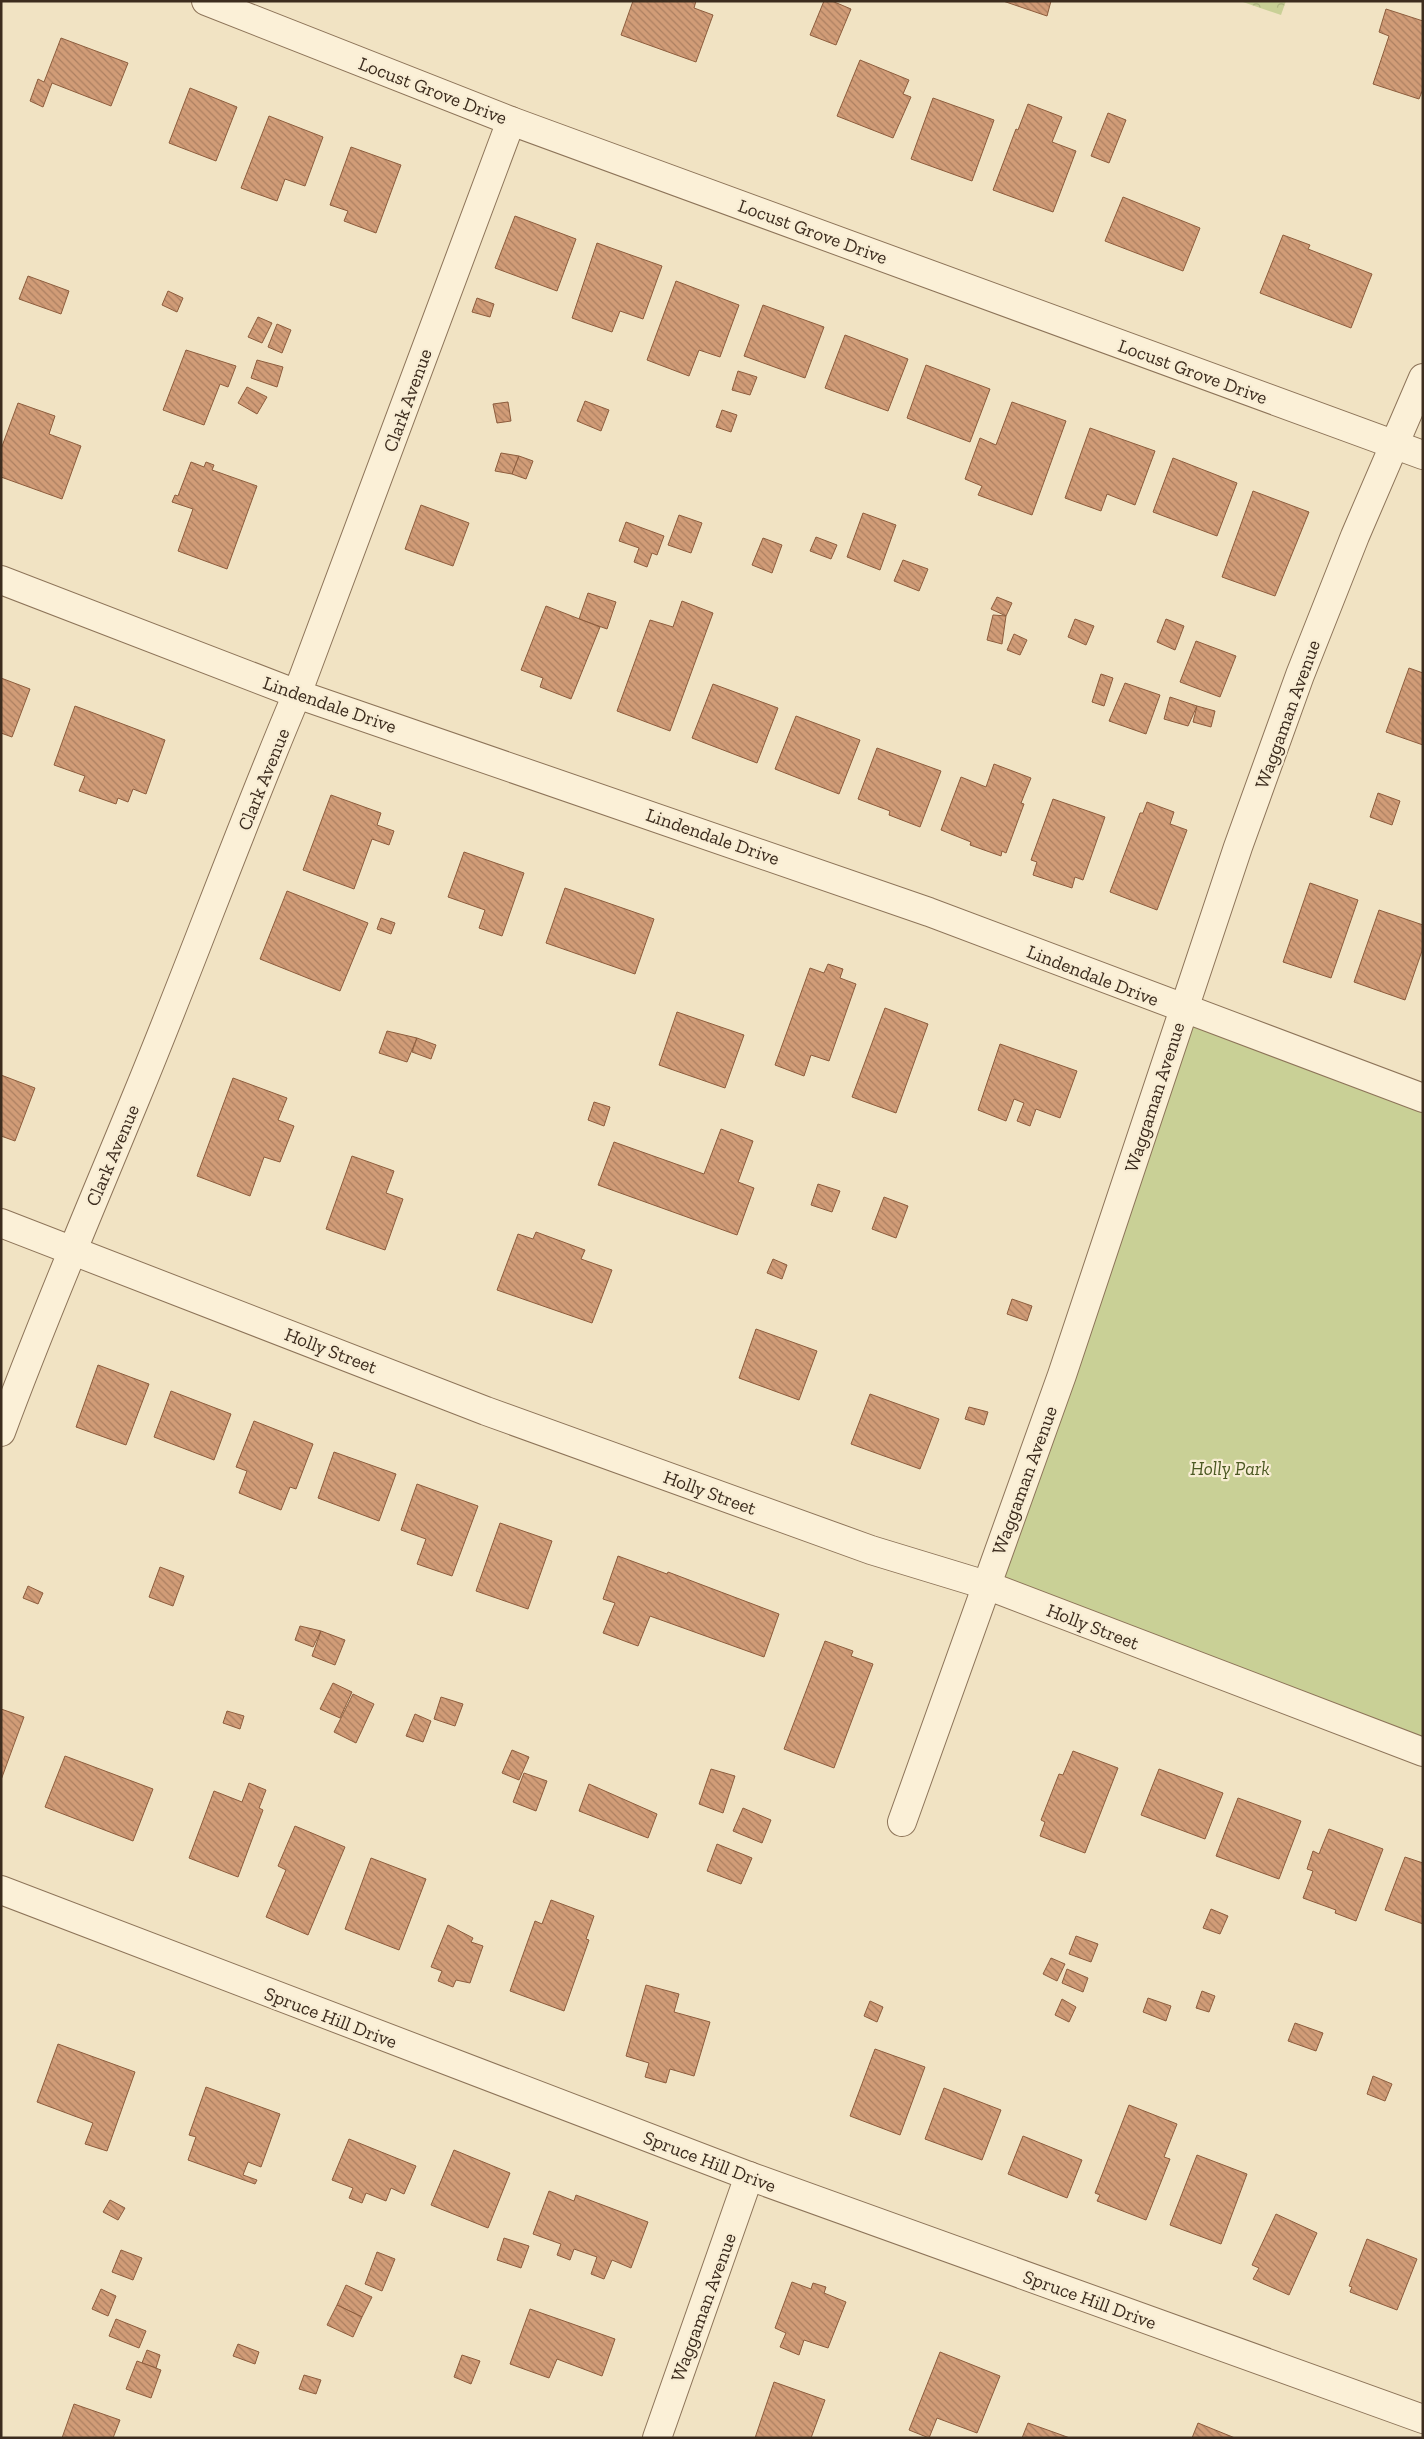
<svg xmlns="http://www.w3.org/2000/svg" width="1424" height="2439" viewBox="0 0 1424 2439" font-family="'Zilla Slab',serif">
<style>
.forest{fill:url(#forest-crowns)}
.park{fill:#c9d096}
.building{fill:url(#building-back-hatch);stroke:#8d5d3d}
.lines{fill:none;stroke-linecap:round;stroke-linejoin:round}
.street-casing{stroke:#8d7459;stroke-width:30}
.street{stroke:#fbf0d7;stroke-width:28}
.labels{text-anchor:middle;stroke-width:4.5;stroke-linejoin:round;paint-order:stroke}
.street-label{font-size:19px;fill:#3c2c1e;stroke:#f8edd4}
.park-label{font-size:19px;font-style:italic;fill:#4c5923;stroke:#f8edd4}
</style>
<defs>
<pattern id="forest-crowns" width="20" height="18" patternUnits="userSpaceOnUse" patternTransform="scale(1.25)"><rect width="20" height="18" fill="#c9d096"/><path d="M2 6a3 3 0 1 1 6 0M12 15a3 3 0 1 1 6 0" fill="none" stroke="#aeb381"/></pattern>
<pattern id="building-back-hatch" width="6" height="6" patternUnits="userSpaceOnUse" patternTransform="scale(1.25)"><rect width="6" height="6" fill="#d19c77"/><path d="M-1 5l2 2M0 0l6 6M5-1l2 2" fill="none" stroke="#ab7f61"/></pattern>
</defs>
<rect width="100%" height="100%" fill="#f1e3c3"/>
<polygon class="forest" points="1240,1 1286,1 1281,15"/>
<polygon class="park" points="1183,1009 1423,1098 1423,1752 986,1585"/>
<g class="building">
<polygon points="633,1 696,1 694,8 713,15 696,62 621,35"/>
<polygon points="824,1 832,1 851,9 836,45 810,35"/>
<polygon points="1003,1 1051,1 1047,16"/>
<polygon points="1386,9 1423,21 1423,89 1419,99 1373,84 1389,36 1379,32"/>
<polygon points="61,38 128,63 111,106 52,83 43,107 30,101 38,79 44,82"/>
<polygon points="860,60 909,80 903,94 911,97 893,138 837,116"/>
<polygon points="190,88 237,107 216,161 169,143"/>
<polygon points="933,98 994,120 972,181 911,159"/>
<polygon points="1028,104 1062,117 1052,142 1076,151 1053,212 993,190 1016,129 1018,130"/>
<polygon points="1108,113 1126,120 1109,163 1091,156"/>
<polygon points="269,116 323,137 305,186 285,179 277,201 241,188"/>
<polygon points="351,147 401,165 376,233 344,221 348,211 330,205"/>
<polygon points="1123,197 1200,228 1183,271 1105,241"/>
<polygon points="515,216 576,239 557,291 495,268"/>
<polygon points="1283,235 1310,245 1308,249 1372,274 1351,328 1260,293"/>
<polygon points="597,243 662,266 643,319 620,311 612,332 572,318"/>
<polygon points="28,276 69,291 61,314 19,299"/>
<polygon points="676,281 739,305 720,357 699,350 689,376 647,360"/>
<polygon points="168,291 183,298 177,312 162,305"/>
<polygon points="477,298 494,304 490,317 472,312"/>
<polygon points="763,305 824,327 805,378 744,356"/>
<polygon points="258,317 272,323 262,343 248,337"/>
<polygon points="277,324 291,330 282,353 268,347"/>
<polygon points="845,335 908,359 888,411 825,388"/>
<polygon points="186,350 236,366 228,387 220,384 204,425 163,410"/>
<polygon points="257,360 283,367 277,387 251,378"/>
<polygon points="926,365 990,389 970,442 907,418"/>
<polygon points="738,371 757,377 750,395 732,390"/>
<polygon points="247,387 267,397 257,414 238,403"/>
<polygon points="585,401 609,410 601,431 577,421"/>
<polygon points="508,402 511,421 497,423 493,404"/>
<polygon points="1012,402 1066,421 1032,515 978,495 982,486 965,479 980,438 996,445"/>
<polygon points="18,403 55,416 49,434 81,446 62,499 1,477 1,449"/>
<polygon points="722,410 737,415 731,432 716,427"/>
<polygon points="1090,428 1155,451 1135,505 1107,494 1101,511 1065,498"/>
<polygon points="501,453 519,456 512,474 495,471"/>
<polygon points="519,456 533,461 526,479 512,474"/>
<polygon points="1173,458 1237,483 1217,536 1153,512"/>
<polygon points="191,462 204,467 206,462 214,465 212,470 257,486 227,569 178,551 193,509 172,502 175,495 178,496"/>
<polygon points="1253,491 1309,512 1275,596 1222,577"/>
<polygon points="421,505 469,523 453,566 405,549"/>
<polygon points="863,513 896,525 880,570 847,557"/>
<polygon points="679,515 702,523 691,553 668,545"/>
<polygon points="626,522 664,536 657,555 652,553 647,567 634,562 639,548 619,541"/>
<polygon points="816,537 837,545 831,559 810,551"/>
<polygon points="763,538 782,545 772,573 752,565"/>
<polygon points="903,560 928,569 919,591 894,581"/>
<polygon points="588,593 616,602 607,629 579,619"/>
<polygon points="997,597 1012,603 1006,616 991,609"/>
<polygon points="682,601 713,613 670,731 617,711 650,620 673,627"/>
<polygon points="546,606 600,627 571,699 540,687 543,678 521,670"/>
<polygon points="993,615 1006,616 1002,644 987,640"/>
<polygon points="1075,619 1094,626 1086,645 1068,637"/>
<polygon points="1166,619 1184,626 1175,650 1157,642"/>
<polygon points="1014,634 1027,640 1020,655 1007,650"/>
<polygon points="1196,641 1236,656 1220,697 1180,682"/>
<polygon points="1409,668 1423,673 1423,745 1386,732"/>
<polygon points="1101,674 1113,678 1104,706 1092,702"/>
<polygon points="1,678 30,689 12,737 1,733"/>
<polygon points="1125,683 1160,695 1146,734 1109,721"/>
<polygon points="713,684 778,708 757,763 692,738"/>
<polygon points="1170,697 1197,706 1188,726 1164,719"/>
<polygon points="75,706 165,740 146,794 133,789 128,802 118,798 116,804 79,791 85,776 54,765"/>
<polygon points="1197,706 1215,711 1211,727 1193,722"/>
<polygon points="796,716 860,740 839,794 775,769"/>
<polygon points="877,748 941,771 920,827 889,815 890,811 858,799"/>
<polygon points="994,764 1031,778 1021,803 1024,804 1006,853 1002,851 1001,856 970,845 971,842 941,830 961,777 986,787"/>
<polygon points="1378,793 1400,801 1392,825 1370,817"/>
<polygon points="331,795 381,813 377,825 394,831 389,845 372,839 354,889 303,870"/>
<polygon points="1053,799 1105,817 1083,880 1075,877 1072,888 1033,875 1037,862 1031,860"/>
<polygon points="1147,802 1174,812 1170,824 1187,830 1157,910 1110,892 1140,813 1143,813"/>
<polygon points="464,852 524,873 502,936 479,928 485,910 448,897"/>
<polygon points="1310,883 1358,900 1331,978 1283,962"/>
<polygon points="565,888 654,919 635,974 546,943"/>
<polygon points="287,891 368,923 340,991 260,959"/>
<polygon points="1379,910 1423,925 1423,948 1405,1000 1354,982"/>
<polygon points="381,918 395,923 391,934 377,929"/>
<polygon points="828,964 843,969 840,978 856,984 829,1061 811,1055 804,1076 775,1065 810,968 824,973"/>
<polygon points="885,1008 928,1024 896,1113 852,1097"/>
<polygon points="677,1012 744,1035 725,1088 659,1065"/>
<polygon points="387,1031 417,1038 407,1062 379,1053"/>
<polygon points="417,1038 436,1045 431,1059 412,1052"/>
<polygon points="1000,1044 1077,1071 1060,1118 1036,1109 1030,1126 1017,1121 1024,1103 1014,1099 1006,1121 978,1110"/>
<polygon points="1,1075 35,1088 15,1141 1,1136"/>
<polygon points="233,1078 287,1098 278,1120 294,1126 280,1162 264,1157 250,1196 197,1176"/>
<polygon points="594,1102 610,1107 604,1126 588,1120"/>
<polygon points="721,1129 753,1141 738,1182 754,1188 737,1235 598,1185 614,1142 704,1174"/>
<polygon points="352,1156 394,1171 386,1193 403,1199 385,1250 326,1229"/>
<polygon points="818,1184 840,1191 832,1212 811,1205"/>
<polygon points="884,1197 908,1206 896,1238 872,1229"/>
<polygon points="536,1232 585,1250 581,1259 612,1270 592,1323 497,1290 518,1234 533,1239"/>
<polygon points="773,1259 787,1265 782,1279 767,1273"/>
<polygon points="1012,1299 1032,1306 1027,1321 1007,1314"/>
<polygon points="756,1329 817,1351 799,1400 739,1378"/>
<polygon points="98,1365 149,1384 126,1445 76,1427"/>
<polygon points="171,1391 231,1414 214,1460 154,1437"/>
<polygon points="870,1394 939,1419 920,1469 851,1444"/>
<polygon points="969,1407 988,1412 984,1425 965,1419"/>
<polygon points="254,1421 313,1444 296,1489 290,1487 281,1510 239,1493 247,1471 236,1467"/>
<polygon points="334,1452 396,1474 379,1521 318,1498"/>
<polygon points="417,1484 478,1506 452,1576 417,1564 426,1539 401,1530"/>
<polygon points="500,1523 552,1541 528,1609 476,1591"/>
<polygon points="618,1556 667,1574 668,1572 779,1614 764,1657 650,1616 638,1646 603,1633 615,1603 603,1599"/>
<polygon points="160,1567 184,1576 173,1606 149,1597"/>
<polygon points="28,1586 43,1593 38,1604 23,1598"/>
<polygon points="300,1626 321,1631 313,1647 295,1640"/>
<polygon points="321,1631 345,1640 335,1665 312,1656"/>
<polygon points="825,1641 853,1651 851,1656 873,1664 834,1768 784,1749"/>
<polygon points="333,1683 352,1692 340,1718 320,1709"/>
<polygon points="353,1694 374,1704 356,1743 334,1732"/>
<polygon points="441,1697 463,1704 455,1726 434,1719"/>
<polygon points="1,1709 24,1717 1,1780"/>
<polygon points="227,1711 244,1716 240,1729 223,1723"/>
<polygon points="415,1714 431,1721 423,1742 406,1736"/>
<polygon points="512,1750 529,1757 519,1780 502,1773"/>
<polygon points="1073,1751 1118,1768 1085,1853 1040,1836 1045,1822 1041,1820 1059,1774 1063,1775"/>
<polygon points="65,1756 153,1789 133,1841 45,1807"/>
<polygon points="711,1769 735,1776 723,1813 699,1804"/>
<polygon points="1159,1769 1223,1793 1205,1839 1141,1815"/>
<polygon points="524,1773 547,1781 536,1811 513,1802"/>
<polygon points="249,1783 266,1790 259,1808 263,1810 238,1877 189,1858 214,1791 242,1802"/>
<polygon points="589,1784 657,1814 648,1838 579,1811"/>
<polygon points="1238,1798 1301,1821 1279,1879 1216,1856"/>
<polygon points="743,1808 771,1820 762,1843 733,1831"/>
<polygon points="295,1826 345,1847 308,1935 266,1917 286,1870 278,1866"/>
<polygon points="1329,1829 1383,1849 1356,1921 1335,1913 1336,1910 1303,1898 1313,1871 1307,1869 1313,1851 1319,1854"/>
<polygon points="717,1844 752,1858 741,1884 707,1871"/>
<polygon points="1405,1857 1423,1863 1423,1924 1385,1910"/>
<polygon points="371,1858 426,1879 399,1950 345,1929"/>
<polygon points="551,1900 594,1916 586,1939 589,1940 564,2011 510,1991 535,1921 542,1924"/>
<polygon points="1211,1909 1228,1916 1220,1934 1203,1928"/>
<polygon points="448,1925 473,1938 471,1942 483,1946 470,1983 456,1980 453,1987 438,1981 442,1971 431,1967"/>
<polygon points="1076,1936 1098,1944 1091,1962 1069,1954"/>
<polygon points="1051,1958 1065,1964 1057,1981 1043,1974"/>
<polygon points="1067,1969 1088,1978 1083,1992 1062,1983"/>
<polygon points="646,1985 679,1994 674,2012 710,2022 694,2076 670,2069 666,2083 645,2077 649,2063 626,2056"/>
<polygon points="1202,1991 1215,1996 1209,2012 1196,2008"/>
<polygon points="1148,1998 1171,2006 1166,2021 1143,2012"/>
<polygon points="1062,1999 1076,2007 1069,2022 1055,2015"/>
<polygon points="870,2001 883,2007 877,2022 864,2016"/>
<polygon points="1295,2023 1323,2033 1316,2051 1288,2041"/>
<polygon points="58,2044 135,2072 107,2151 85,2144 93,2123 37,2102"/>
<polygon points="875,2049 925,2067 900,2135 850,2116"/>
<polygon points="1373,2076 1392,2084 1385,2101 1367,2094"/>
<polygon points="206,2087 280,2114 261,2167 248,2162 243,2175 257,2180 255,2184 188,2160 196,2137 189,2135"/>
<polygon points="944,2088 1001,2110 982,2160 925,2139"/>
<polygon points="1129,2105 1177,2124 1164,2157 1170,2159 1146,2220 1097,2201 1100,2195 1095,2193"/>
<polygon points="1023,2136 1082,2160 1067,2198 1008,2174"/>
<polygon points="349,2139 416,2166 404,2194 391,2188 386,2201 366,2193 362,2203 349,2198 353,2188 332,2180"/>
<polygon points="454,2150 510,2173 488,2228 431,2205"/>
<polygon points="1197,2155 1247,2174 1221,2244 1170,2225"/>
<polygon points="549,2191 574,2201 576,2195 648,2222 631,2268 612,2260 604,2279 591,2274 597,2257 574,2249 570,2260 557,2255 561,2244 533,2234"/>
<polygon points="110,2200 125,2208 118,2220 103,2212"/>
<polygon points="1276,2214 1317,2233 1289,2295 1253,2279 1259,2268 1252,2265"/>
<polygon points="504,2238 529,2246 521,2268 497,2260"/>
<polygon points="1367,2239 1417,2259 1397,2310 1350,2292 1352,2287 1349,2286"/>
<polygon points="121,2250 142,2258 133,2280 112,2272"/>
<polygon points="377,2252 395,2259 382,2291 365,2284"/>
<polygon points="792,2282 811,2289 813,2283 826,2287 824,2293 846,2302 828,2348 804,2340 799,2355 780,2347 786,2333 775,2328"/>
<polygon points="346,2285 372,2297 362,2317 337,2305"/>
<polygon points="101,2289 116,2296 108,2316 92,2309"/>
<polygon points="337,2305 362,2317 353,2337 327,2325"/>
<polygon points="530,2309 615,2339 602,2376 557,2359 549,2378 510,2364"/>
<polygon points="116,2319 146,2331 139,2348 109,2336"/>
<polygon points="238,2344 259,2352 255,2364 233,2356"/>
<polygon points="147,2350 160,2355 156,2368 142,2363"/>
<polygon points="940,2352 1000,2376 977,2433 937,2418 929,2438 909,2430"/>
<polygon points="462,2355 480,2361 471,2384 454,2377"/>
<polygon points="137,2361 161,2370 151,2398 126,2389"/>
<polygon points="304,2375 321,2380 316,2394 299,2389"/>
<polygon points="774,2382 825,2400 811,2438 755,2438"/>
<polygon points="74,2404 120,2420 113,2438 62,2438"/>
<polygon points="1028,2423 1070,2438 1022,2438"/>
<polygon points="1198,2423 1235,2438 1192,2438"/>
</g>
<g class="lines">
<defs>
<g id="street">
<polyline points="206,1 511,121 1423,455"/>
<polyline points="1,580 297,694 929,912 1423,1098"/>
<polyline points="1,1223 486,1411 871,1550 986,1585 1423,1752"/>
<path d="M1 1432C43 1318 91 1207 137 1095 192 962 241 826 297 694L511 121"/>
<polyline points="902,1822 1062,1375 1238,847 1300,675 1355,536 1423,378"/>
<polyline points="1,1890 749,2176 1423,2419"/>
<polyline points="657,2438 749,2176"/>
</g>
</defs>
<use href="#street" class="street-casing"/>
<use href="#street" class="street"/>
</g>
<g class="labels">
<g class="street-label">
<text transform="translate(433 90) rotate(21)" y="7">Locust Grove Drive</text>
<text transform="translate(813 231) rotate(20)" y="7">Locust Grove Drive</text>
<text transform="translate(1193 371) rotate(20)" y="7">Locust Grove Drive</text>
<text transform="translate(407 400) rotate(-70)" y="7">Clark Avenue</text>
<text transform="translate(330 704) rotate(19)" y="7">Lindendale Drive</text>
<text transform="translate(1287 714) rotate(-70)" y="7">Waggaman Avenue</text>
<text transform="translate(263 779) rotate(-68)" y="7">Clark Avenue</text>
<text transform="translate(713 836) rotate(19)" y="7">Lindendale Drive</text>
<text transform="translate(1093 975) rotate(21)" y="7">Lindendale Drive</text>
<text transform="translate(1154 1097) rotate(-72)" y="7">Waggaman Avenue</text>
<text transform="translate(112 1155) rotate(-67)" y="7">Clark Avenue</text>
<text transform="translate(331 1350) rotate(21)" y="7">Holly Street</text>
<text transform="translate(1024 1480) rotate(-70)" y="7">Waggaman Avenue</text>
<text transform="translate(710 1492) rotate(20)" y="7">Holly Street</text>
<text transform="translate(1093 1626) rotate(21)" y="7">Holly Street</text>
<text transform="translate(331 2017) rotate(21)" y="7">Spruce Hill Drive</text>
<text transform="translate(710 2161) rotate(21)" y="7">Spruce Hill Drive</text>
<text transform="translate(1090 2299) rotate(20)" y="7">Spruce Hill Drive</text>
<text transform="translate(703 2307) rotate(-70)" y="7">Waggaman Avenue</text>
</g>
<g class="park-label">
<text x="1230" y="1475">Holly Park</text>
</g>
</g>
<rect width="1424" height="2439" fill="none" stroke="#3c2c1e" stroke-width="5"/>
</svg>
